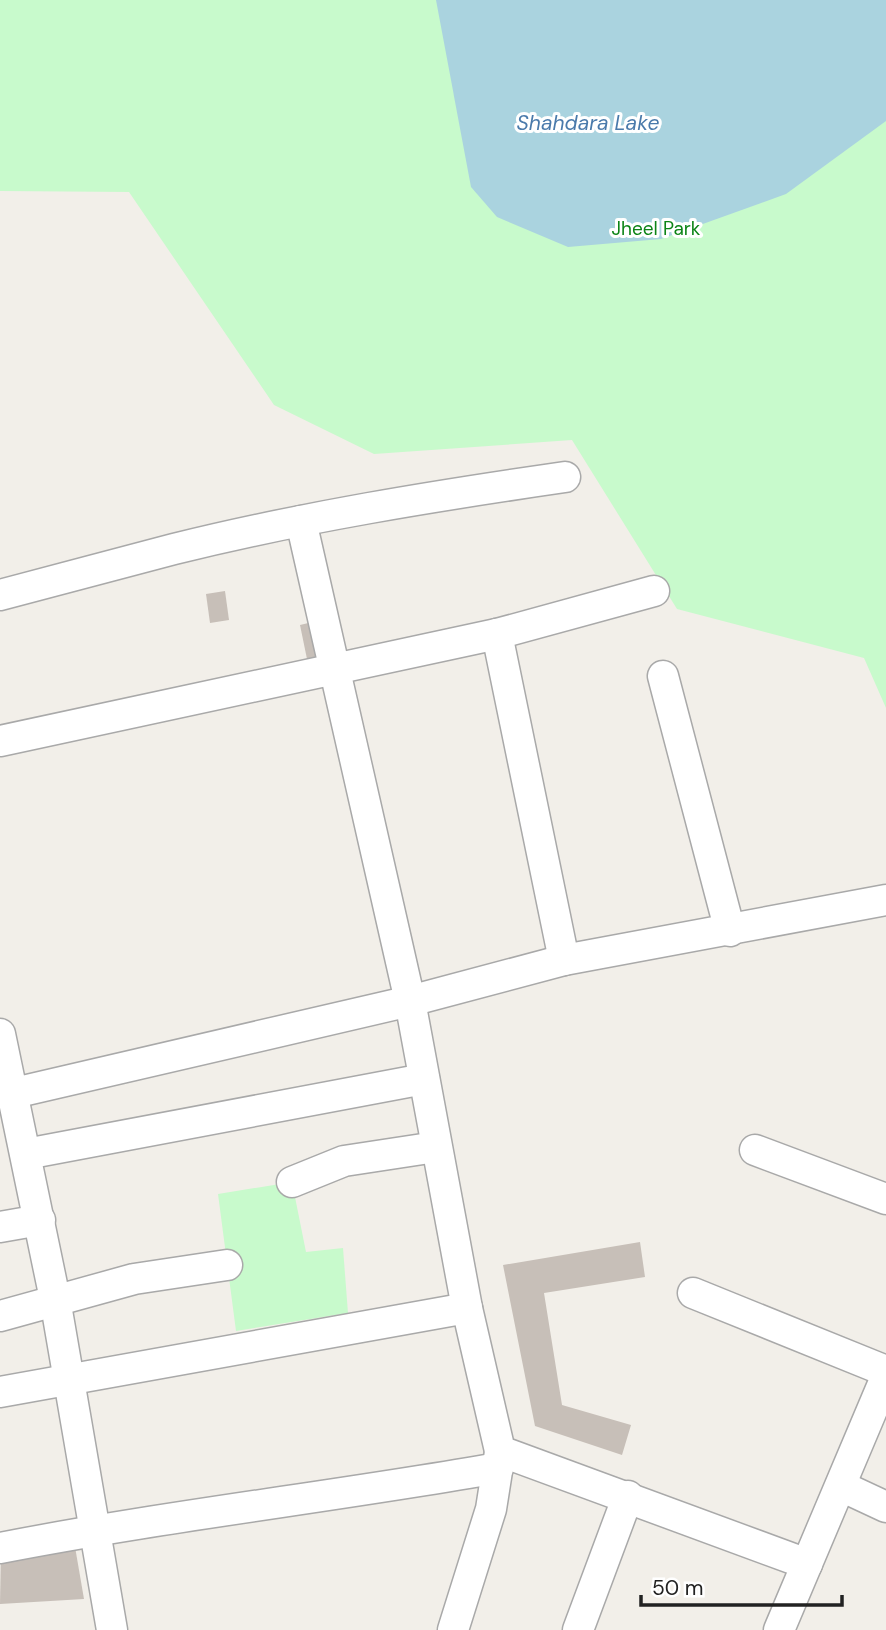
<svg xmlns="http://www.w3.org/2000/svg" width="886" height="1630" viewBox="0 0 886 1630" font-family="'DM Sans',sans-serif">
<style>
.park{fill:#c8facc}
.water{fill:#aad3df}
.building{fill:#c7bfb8}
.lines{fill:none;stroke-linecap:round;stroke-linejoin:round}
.minor-casing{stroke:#a9a9a9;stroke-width:33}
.minor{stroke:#fff;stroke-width:30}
.labels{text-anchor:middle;stroke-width:6;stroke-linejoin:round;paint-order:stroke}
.park-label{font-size:19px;fill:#0c8416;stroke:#fff}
.water-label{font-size:21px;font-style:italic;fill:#4a7aab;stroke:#fff}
</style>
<rect width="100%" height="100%" fill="#f2efe9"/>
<g class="park">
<polygon points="0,0 886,0 886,708 864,658 677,609 572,440 374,454 274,405 129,192 0,191"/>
<polygon points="292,1182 306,1252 343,1248 348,1313 236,1331 218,1194"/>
</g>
<polygon class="water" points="436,0 886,0 886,121 786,194 661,239 568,247 497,217 471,187"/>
<g class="building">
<polygon points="225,591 229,620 210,623 206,594"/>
<polygon points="321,620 329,655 307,659 300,625"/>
<polygon points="640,1242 645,1277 544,1293 562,1405 631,1425 622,1455 535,1426 503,1265"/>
<polygon points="74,1541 84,1599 0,1604 1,1549"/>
</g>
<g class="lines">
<defs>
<g id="minor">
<polyline points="301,521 410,1001 467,1308 500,1451 807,1564"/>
<path d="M0 595C58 580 116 564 174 549 303 517 434 496 565 477"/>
<polyline points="497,634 564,960"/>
<polyline points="663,676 730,931"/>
<polyline points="0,741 497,634 654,591"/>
<polyline points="0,1034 55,1299 112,1630"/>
<polyline points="14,1093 410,1001 564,960 886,900"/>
<polyline points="755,1150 886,1199"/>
<polyline points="26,1154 424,1079"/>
<polyline points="292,1182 344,1161 436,1147"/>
<polyline points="0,1227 40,1220"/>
<polyline points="693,1293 886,1371"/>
<polyline points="0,1316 134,1279 227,1265"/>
<polyline points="0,1392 467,1308"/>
<polyline points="841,1486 886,1507"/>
<path d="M0 1548C165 1516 332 1497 498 1468"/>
<polyline points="453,1630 491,1509 500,1452"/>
<polyline points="578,1630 628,1496"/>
<polyline points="779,1630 886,1377"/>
</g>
</defs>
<use href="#minor" class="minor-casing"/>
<use href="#minor" class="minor"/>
</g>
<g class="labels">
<g class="park-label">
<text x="656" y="235">Jheel Park</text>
</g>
<g class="water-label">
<text x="588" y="130">Shahdara Lake</text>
</g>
</g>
<path d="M641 1595v10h201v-10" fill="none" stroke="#222222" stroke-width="3.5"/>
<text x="652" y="1595" font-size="21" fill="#222222" stroke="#ffffff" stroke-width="5" paint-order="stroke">50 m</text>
</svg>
